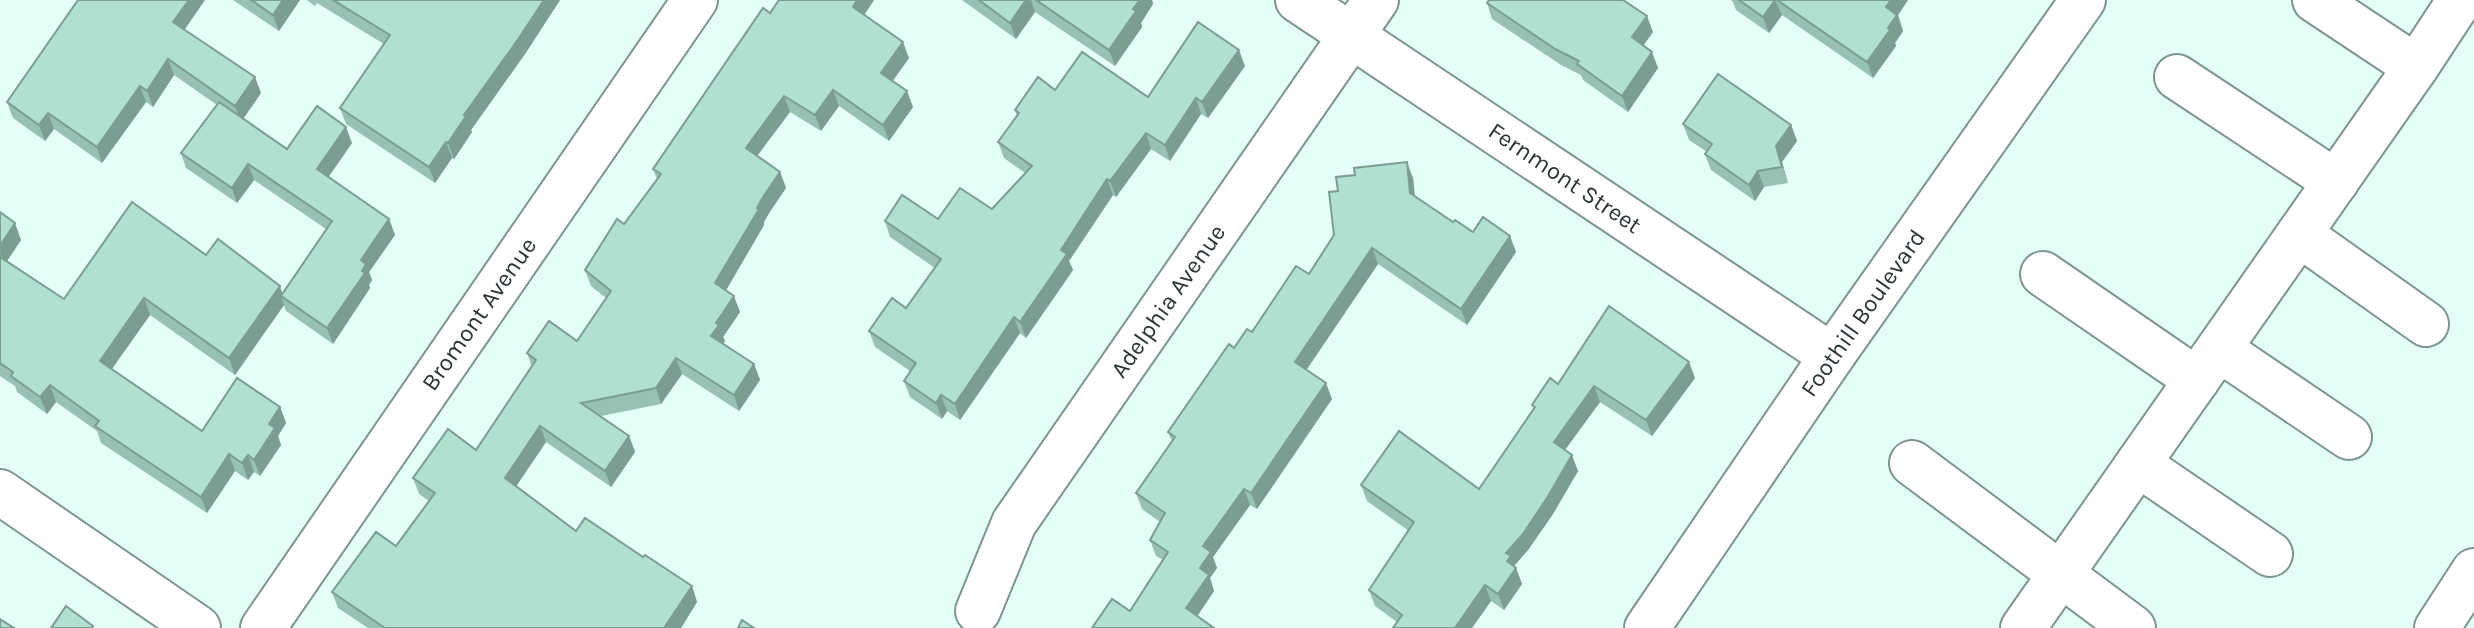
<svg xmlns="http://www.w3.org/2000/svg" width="2474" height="628" viewBox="0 0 2474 628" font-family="Karla,sans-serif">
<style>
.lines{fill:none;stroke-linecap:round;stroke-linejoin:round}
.minor-casing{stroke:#7c958d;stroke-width:48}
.major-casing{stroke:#7c958d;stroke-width:48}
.highway-casing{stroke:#7c958d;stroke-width:48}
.minor{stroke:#fff;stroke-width:44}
.major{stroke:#fff;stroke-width:44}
.highway{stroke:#fff;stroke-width:44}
.wall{fill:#97c1b3}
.shaded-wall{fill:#7b9d92}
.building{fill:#b0e0d0;stroke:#7b9d92;stroke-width:2}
.labels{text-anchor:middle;stroke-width:6;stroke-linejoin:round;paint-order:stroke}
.street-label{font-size:24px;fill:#2c3633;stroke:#fff}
</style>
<rect width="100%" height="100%" fill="#e4fff5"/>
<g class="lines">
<defs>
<g id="minor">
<polyline points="1298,0 1832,356"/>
<polyline points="2315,0 2416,67"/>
<polyline points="2177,77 2336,182"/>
<polyline points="2299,234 2426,324"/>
<polyline points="2043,274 2197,380"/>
<polyline points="2219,349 2349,437"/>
<polyline points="1912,463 2133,628"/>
<polyline points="2138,464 2270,554"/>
<polyline points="0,492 198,628"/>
<polyline points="978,611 1014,523 1376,0"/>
<polyline points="263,628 695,0"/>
<polyline points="2023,628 2416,67 2460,0"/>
</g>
<polyline id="major" points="1647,628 1832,356 2083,0"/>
<polyline id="highway" points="2437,628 2474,571"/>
</defs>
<use href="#minor" class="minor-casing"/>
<use href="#major" class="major-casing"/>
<use href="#highway" class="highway-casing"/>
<use href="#minor" class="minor"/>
<use href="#major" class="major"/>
<use href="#highway" class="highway"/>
</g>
<g class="wall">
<polygon points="233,0 300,0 279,31"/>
<polygon points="307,0 560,0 525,54 471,130 472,132 454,159 452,158 435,183 346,124 340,108 384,44 317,3 315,6"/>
<polygon points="779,0 874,0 864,14 909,58 892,81 913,107 889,141 839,106 821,131 790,112 757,156 780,172 786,188 769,213 764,222 764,225 726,290 740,312 723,337 725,341 723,344 754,364 760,380 739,411 682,374 661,404 601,416 629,436 635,452 611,487 546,442 516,486 576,531 643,557 692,586 697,602 681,628 368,628 338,608 332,592 396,546 429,501 419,494 413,478 476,450 532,367 527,353 577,341 606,298 591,286 585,270 624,224 657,179 653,169"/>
<polygon points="962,0 1152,0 1153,4 1141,23 1142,27 1115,66 1035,12 1016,39"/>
<polygon points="1731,0 1908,0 1898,15 1903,31 1895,43 1896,46 1873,78 1782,15 1769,33 1736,10 1733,2"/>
<polygon points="1487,3 1653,32 1643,45 1658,68 1628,112 1583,80 1581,75 1561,65 1492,19"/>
<polygon points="185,30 261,93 243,119 287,149 352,143 328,177 389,219 395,235 369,272 372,280 369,285 370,288 333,344 286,311 284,305 235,375 150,315 112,369 202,431 280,407 286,423 278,436 281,445 260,476 254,472 248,480 235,471 207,513 101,443 97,431 56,402 47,414 17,392 15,386 0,376 0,212 21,240 7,261 64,299 206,255 282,293 326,229 254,180 237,203 186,168 181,153 217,105 174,75 153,107 146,102 102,163 54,129 45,141 13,118 7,102"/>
<polygon points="1245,66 1208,118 1201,114 1170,161 1151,149 1116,197 1113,195 1069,261 1073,270 1026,338 1020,333 960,420 947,411 942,419 910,397 904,381 910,371 875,347 869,331 906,308 935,268 890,237 885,221 938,219 992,209 1025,173 1004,158 998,142 1017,116 1015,110 1055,90 1148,97"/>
<polygon points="1683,124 1791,125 1797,141 1782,162 1788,183 1764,187 1755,201 1711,170 1705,154 1707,152 1689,140"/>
<polygon points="1413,178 1415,196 1453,222 1473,232 1510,236 1516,252 1467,325 1378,264 1306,370 1332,399 1257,509 1250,505 1213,557 1217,568 1210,578 1214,591 1197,616 1130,611 1163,560 1156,556 1150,540 1160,522 1142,509 1136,493 1172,442 1168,432 1234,348 1252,332 1309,274 1334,235 1338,191"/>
<polygon points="1695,378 1652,436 1600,402 1565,450 1578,471 1553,514 1528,550 1514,566 1516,568 1522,584 1504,610 1491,601 1472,628 1393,628 1397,622 1375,606 1369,590 1409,531 1367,501 1361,485 1479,489 1534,409 1532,405 1558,384"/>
</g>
<g class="shaded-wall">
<polygon points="189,0 205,0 179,38 173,22"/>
<polygon points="283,0 300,0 279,31 273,15"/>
<polygon points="544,0 560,0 525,54 471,130 472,132 454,159 448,143 464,115"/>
<polygon points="857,0 874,0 859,23 853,7"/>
<polygon points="1026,0 1031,0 1035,12 1016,39 1010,23"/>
<polygon points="1140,0 1152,0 1153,4 1141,23 1142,27 1115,66 1109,50"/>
<polygon points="1775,0 1782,15 1769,33 1763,17"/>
<polygon points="1891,0 1908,0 1898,15 1903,31 1895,43 1896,46 1873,78 1867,62 1886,7"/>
<polygon points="1647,16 1653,32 1638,53 1632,37"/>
<polygon points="903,42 909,58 887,89 881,73"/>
<polygon points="1239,50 1245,66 1208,118 1202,102"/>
<polygon points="1652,52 1658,68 1628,112 1622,96"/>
<polygon points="168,59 174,75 153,107 147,91"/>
<polygon points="255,77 261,93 241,122 235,106"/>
<polygon points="140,86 146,102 102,163 97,147"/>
<polygon points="833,90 839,106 821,131 815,115"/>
<polygon points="907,91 913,107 889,141 883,125"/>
<polygon points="784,96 790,112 751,164 746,148"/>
<polygon points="1196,98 1201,114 1170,161 1165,145"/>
<polygon points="48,113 54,129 45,141 39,125"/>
<polygon points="1791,125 1797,141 1782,162 1788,183 1776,146"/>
<polygon points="346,127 352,143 323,185 317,169"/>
<polygon points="1146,133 1151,149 1116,197 1110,181"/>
<polygon points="446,142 452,158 435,183 429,167"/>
<polygon points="1407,162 1413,178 1416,209 1410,193"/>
<polygon points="248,164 254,180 237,203 232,188"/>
<polygon points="1758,171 1764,187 1755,201 1749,185"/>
<polygon points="780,172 786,188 769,213 764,222 764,225 721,299 715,283 763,197"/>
<polygon points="1107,179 1113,195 1069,261 1073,270 1026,338 1020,322 1061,250"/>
<polygon points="389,219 395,235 369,272 372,280 369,285 370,288 333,344 327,328 361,260"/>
<polygon points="15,223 21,240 1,270 0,246"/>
<polygon points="1510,236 1516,252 1467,325 1461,309"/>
<polygon points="1372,248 1378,264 1301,378 1295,362"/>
<polygon points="280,286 284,298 281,296 284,305 235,375 229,358"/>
<polygon points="734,296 740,312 723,337 725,341 717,352 711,336 716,323"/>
<polygon points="144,298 150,315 106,377 100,361"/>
<polygon points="1014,317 1020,333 960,420 955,404"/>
<polygon points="676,358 682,374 661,404 656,388"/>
<polygon points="1689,362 1695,378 1652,436 1646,420"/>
<polygon points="754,364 760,380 739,411 734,395"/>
<polygon points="1326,383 1332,399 1257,509 1251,493"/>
<polygon points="50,385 56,402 47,414 40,397"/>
<polygon points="1594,386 1600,402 1559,458 1554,442"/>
<polygon points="941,395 947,411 942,419 936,403"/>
<polygon points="280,407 286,423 278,436 281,445 260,476 254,460 269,424"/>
<polygon points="540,426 546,442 511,494 505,478"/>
<polygon points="629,436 635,452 611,487 605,471"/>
<polygon points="229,454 235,471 207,513 201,497"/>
<polygon points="248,455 254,472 248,480 242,463"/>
<polygon points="1572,455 1578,471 1553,514 1528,550 1514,566 1516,568 1522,584 1504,610 1498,594 1507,561 1506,553"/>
<polygon points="1244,489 1250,505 1213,557 1217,568 1210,578 1214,591 1192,624 1186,608 1203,546"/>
<polygon points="1485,585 1491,601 1472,628 1455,628"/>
<polygon points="692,586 697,602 681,628 664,628"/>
</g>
<g class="building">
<polygon points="78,0 189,0 173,22 255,77 235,106 168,59 147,91 140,86 97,147 48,113 39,125 7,102"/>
<polygon points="251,0 283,0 273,15"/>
<polygon points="333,0 544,0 519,38 464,115 466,116 448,143 446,142 429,167 340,108 390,35"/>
<polygon points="779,0 857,0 853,7 903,42 881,73 907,91 883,125 833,90 815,115 784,96 746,148 780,172 763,197 757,208 759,209 715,283 734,296 716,323 719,325 711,336 754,364 734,395 676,358 656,388 581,403 629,436 605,471 540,426 505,478 576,531 585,518 643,557 645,555 692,586 664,628 385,628 332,592 376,532 396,546 435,493 413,478 448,429 476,450 536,360 527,353 549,321 577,341 611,291 585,270 617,219 624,224 661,174 653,169 763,8 770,13"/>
<polygon points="979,0 1026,0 1010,23"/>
<polygon points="1036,0 1140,0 1133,9 1136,11 1109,50"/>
<polygon points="1489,0 1623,0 1647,16 1632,37 1652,52 1622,96 1577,64 1579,61 1555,49 1487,3"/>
<polygon points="1739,0 1775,0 1763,17"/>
<polygon points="1777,0 1891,0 1886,7 1897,15 1888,28 1890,30 1867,62"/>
<polygon points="1198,22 1239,50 1202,102 1196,98 1165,145 1146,133 1110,181 1107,179 1061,250 1067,254 1020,322 1014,317 955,404 941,395 936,403 904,381 916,363 869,331 892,298 906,308 941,259 885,221 902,195 938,219 960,188 992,209 1032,166 998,142 1019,113 1015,110 1038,77 1055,90 1082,52 1148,97"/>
<polygon points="1718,74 1791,125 1776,146 1782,167 1758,171 1749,185 1705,154 1712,144 1683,124"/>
<polygon points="219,102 287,149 317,106 346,127 317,169 389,219 361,260 366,264 362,271 365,273 327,328 281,296 332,221 248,164 232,188 181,153"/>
<polygon points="1407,162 1410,193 1453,222 1455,220 1473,232 1483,217 1510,236 1461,309 1372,248 1295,362 1326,383 1251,493 1244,489 1203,546 1211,552 1200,568 1209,575 1186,608 1214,628 1092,628 1112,599 1130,611 1168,552 1150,540 1165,513 1136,493 1175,437 1168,432 1229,344 1234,348 1247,329 1252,332 1296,266 1309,274 1334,235 1329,192 1338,191 1336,177 1355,175 1354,168"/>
<polygon points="132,202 206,255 218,239 280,286 229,358 144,298 100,361 202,431 237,378 280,407 269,424 275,428 254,460 248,455 242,463 229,454 201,497 95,426 99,421 50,385 40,397 11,376 13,372 0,363 0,257 64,299"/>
<polygon points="0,212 15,223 0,246"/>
<polygon points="1609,306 1689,362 1646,420 1594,386 1554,442 1572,455 1547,498 1523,534 1506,553 1511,556 1507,561 1516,568 1498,594 1485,585 1455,628 1393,628 1402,615 1369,590 1414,522 1361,485 1399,431 1479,489 1535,407 1532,405 1550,378 1558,384"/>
<polygon points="66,606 93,626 92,628 51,628"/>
<polygon points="0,619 14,628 0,628"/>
<polygon points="742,620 754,628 738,628"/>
</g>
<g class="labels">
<g class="street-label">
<text transform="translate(1565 178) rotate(34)" y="8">Fernmont Street</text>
<text transform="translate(1168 301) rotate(-55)" y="8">Adelphia Avenue</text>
<text transform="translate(1863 313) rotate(-55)" y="8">Foothill Boulevard</text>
<text transform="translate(479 314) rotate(-55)" y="8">Bromont Avenue</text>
</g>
</g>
</svg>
